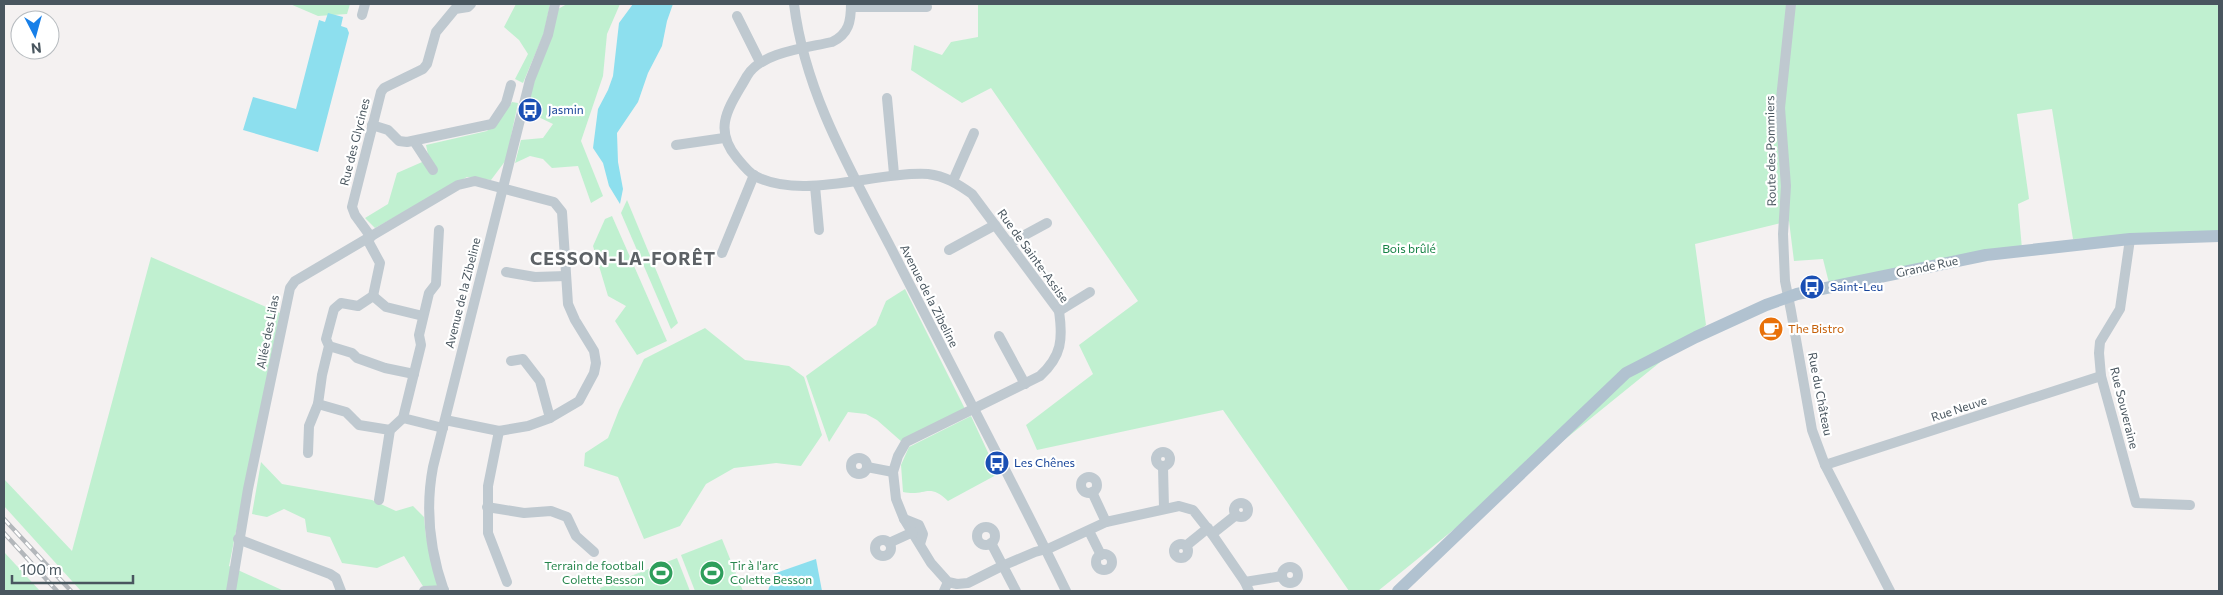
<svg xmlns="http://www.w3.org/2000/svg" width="2223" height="595" viewBox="0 0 2223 595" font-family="Commissioner,sans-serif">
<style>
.green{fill:#c0f0d0}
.water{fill:#8ddfee}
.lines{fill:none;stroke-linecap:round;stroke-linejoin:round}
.minor{stroke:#bfc9d0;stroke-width:10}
.major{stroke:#b1c2d0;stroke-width:12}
.rail-casing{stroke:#b3b7bb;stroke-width:4.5}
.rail{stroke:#fff;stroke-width:2.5;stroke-dasharray:8;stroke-linecap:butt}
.labels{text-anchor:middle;stroke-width:4.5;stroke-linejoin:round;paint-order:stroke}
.transit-label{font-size:12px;fill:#164399;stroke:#fff;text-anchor:start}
.street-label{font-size:12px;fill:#49565f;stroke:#fff}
.park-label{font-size:12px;fill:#168346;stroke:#fff}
.food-label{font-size:12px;fill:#c56008;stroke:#fff;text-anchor:start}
.leisure-label{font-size:12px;fill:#27864d;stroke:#fff;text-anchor:end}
.district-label{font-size:18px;font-weight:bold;letter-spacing:1px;fill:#5d6266;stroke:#fff}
</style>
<rect width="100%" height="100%" fill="#f4f1f1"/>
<g class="green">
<polygon points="290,4 350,4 347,14 318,16"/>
<polygon points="516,4 550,4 544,33 523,83 515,79 528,54 519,40 504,27"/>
<polygon points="567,4 620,4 607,34 603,76 581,141 603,196 591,203 578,166 552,168 543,159 530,156 515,163 521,140 543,138 553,124 526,111 539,64 558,9"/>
<polygon points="978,4 2219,4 2219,231 2073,239 2052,109 2017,114 2029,199 2018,204 2022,249 1829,283 1823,259 1794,261 1789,221 1695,244 1706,325 1378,591 1349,591 1223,410 1037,450 1026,425 1093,374 1079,345 1138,301 991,88 962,103 911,70 914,45 942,55 951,42 978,37"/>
<polygon points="512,102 518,103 506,160 491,180 467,177 375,228 365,218 388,204 397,173 429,159 426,145 487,131 509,107"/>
<polygon points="627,200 678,323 671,329 621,213"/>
<polygon points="612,216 667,341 637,355 615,321 626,306 608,296 593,246 605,219"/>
<polygon points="151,257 280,313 229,566 284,591 81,591 4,506 4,479 72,551"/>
<polygon points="905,289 965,409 902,442 877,420 866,414 848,412 829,442 806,376 876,325 886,301"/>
<polygon points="705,328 745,360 789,366 804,377 822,435 801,466 776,463 734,468 706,484 680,526 644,539 618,477 584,466 585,453 608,438 619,410 644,359"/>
<path d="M971 416 998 474 948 501C928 482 926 497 903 492L901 465 909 447Z"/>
<polygon points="261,462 282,484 372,500 396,511 413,506 424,517 426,537 441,591 426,591 404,556 377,568 342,563 330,537 307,532 305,519 284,509 267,517 252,514"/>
<polygon points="722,539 743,591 695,591 681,555"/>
<polygon points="4,552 40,591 4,591"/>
<polygon points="677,558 690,591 601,591 600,588"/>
</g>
<g class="water">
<polygon points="633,4 673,4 667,21 662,46 648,73 638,102 617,133 618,162 623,189 620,204 609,186 603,163 593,148 598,109 608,90 613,76 619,23"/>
<polygon points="328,13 343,17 341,26 347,28 349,33 318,152 243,130 253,97 296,109 319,20 325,22"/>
<polygon points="816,559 822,591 768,591 773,574"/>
</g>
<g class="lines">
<g class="minor">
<path d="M794 4C805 93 850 169 891 248 949 362 1010 476 1066 591"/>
<path d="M851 4C851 21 849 34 832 42 806 48 761 52 747 76 731 105 711 127 737 158 742 164 748 172 755 176 802 201 876 171 928 174 945 176 958 184 972 194L1059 311C1063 339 1062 356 1040 376L906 442 898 456 893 472 896 499 904 519 931 563 948 582 957 584 968 583 1002 566 1035 552 1050 548 1106 522 1179 506 1193 510 1212 534 1245 582 1249 591"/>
<polyline points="1791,4 1780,108 1786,186 1783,234 1785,281 1791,311 1812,430 1825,465 1890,591"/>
<polyline points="851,7 927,7"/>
<polyline points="362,15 365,4"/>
<polyline points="737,16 760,62"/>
<polyline points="887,98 894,174"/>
<polyline points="372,125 388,130 399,141 407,142 492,124 506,103 511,85"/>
<polyline points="414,141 433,170"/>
<polyline points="676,145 724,138"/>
<polyline points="953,181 974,133"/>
<polyline points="815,186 819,230"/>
<polyline points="371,237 355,215 352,207 381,92 384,88 423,69 427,64 436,32 455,9 468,7 471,4"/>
<polyline points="367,239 380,263 373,296 358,306 341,303 334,309 326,339 329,346 322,375 318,404 346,412 359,425 390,430"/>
<polyline points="2130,239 2120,309 2100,342 2099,353 2101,376 2136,503 2190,505"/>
<polyline points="1010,243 1047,223"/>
<polyline points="949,250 995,225"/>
<polyline points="722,253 754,175"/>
<polyline points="506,272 535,277 566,276"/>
<polyline points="373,296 386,307 423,316"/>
<polyline points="1059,311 1090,292"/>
<polyline points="999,336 1025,384"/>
<polyline points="329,346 352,353 357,358 385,368 414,374"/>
<polyline points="511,361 523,359 540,381 550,418"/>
<polyline points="403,418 443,428"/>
<polyline points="499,431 488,486 488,533 507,582"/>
<circle cx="1163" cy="459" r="7"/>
<polyline points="308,453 309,426 318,404"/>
<circle cx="859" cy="466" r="8"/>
<polyline points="1825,465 2101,376"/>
<polyline points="867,467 893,472"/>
<polyline points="1163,467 1164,508"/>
<circle cx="1089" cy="485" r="8"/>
<polyline points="1092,492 1106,522"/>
<polyline points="379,500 390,430 403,418 421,345 419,335 429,293 436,284 439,230"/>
<circle cx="1241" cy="510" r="7"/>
<polyline points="487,507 524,513 551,511 567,517 576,536 594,552"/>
<polyline points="904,519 919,525 923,534 920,544"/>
<circle cx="986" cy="536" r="9"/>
<polyline points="1089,531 1101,555"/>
<polyline points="1212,534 1236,515"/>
<polyline points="238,539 330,574 336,578 341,591"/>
<circle cx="883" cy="548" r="8"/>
<polyline points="889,543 913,532"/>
<polyline points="991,543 1016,591"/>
<circle cx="1181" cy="551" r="7"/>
<polyline points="1187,545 1208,528"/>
<circle cx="1104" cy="562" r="8"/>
<circle cx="1290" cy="575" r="8"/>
<polyline points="1245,582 1282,576"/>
<polyline points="231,591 248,489 290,288 295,281 458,185 475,181 554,202 562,212 568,304 575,320 594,351 596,363 594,373 579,401 550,418 528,426 499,431 450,421 445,421"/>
<polyline points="424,591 444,590"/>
<path d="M444 591C430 551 425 509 433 467L530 80 548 35 555 4"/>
<polyline points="944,591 948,582"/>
</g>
<polyline class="major" points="1398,591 1626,373 1696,337 1766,305 1797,294 1986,255 2130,239 2219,236"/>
<defs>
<g id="rail">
<polyline points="4,519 71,591"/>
<polyline points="4,533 57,591"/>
</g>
</defs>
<use href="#rail" class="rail-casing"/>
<use href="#rail" class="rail"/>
</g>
<defs>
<symbol id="bus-disc" viewBox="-11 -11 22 22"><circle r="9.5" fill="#1a4fb4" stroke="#fff"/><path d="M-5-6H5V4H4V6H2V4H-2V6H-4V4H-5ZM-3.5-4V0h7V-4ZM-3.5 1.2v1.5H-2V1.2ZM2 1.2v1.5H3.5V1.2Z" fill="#fff"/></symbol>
<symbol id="cafe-disc" viewBox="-11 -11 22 22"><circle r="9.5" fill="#e8710a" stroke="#fff"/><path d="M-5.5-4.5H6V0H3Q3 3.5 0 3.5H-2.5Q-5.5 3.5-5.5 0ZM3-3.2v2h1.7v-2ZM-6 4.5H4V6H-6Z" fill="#fff"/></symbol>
<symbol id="stadium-disc" viewBox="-11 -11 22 22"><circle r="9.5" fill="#2e9e5b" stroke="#fff"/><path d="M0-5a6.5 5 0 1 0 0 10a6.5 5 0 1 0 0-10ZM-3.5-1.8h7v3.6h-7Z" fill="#fff"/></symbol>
</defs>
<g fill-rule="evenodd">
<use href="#bus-disc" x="516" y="96" width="28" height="28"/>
<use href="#bus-disc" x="1798" y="273" width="28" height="28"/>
<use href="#cafe-disc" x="1757" y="315" width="28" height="28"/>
<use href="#bus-disc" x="983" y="449" width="28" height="28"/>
<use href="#stadium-disc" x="647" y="559" width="28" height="28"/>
<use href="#stadium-disc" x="698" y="559" width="28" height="28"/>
</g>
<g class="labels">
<g class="transit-label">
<text x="548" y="114">Jasmin</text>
<text x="1830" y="291">Saint-Leu</text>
<text x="1014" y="467">Les Chênes</text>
</g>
<g class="street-label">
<text transform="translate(355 142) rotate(-76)" y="4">Rue des Glycines</text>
<text transform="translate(1771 151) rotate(-91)" y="4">Route des Pommiers</text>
<text transform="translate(1033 256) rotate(54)" y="4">Rue de Sainte-Assise</text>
<text transform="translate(1927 267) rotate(-12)" y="4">Grande Rue</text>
<text transform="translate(463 293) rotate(-76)" y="4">Avenue de la Zibeline</text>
<text transform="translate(929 296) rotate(63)" y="4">Avenue de la Zibeline</text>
<text transform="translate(268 332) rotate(-79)" y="4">Allée des Lilas</text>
<text transform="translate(1820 394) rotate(79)" y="4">Rue du Château</text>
<text transform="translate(2124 408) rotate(76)" y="4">Rue Souveraine</text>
<text transform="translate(1959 409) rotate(-18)" y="4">Rue Neuve</text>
</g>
<g class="park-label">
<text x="1409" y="253">Bois brûlé</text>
</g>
<g class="food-label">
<text x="1788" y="333">The Bistro</text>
</g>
<g class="leisure-label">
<text x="644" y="570">Terrain de football<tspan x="644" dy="14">Colette Besson</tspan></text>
<text x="730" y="570" text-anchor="start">Tir à l'arc<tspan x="730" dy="14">Colette Besson</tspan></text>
</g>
<g class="district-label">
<text x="623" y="265">CESSON-LA-FORÊT</text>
</g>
</g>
<rect width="2223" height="595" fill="none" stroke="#49565f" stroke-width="10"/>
<g transform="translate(35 35) rotate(174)"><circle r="24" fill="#ffffff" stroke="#b6bbbf"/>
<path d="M0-4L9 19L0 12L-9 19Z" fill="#177fe8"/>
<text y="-8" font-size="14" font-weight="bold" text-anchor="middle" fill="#49565f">N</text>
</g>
<path d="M12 575v8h121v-8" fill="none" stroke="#49565f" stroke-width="2.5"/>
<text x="20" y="575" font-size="15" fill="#49565f" stroke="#ffffff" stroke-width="4" paint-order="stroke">100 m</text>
</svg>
